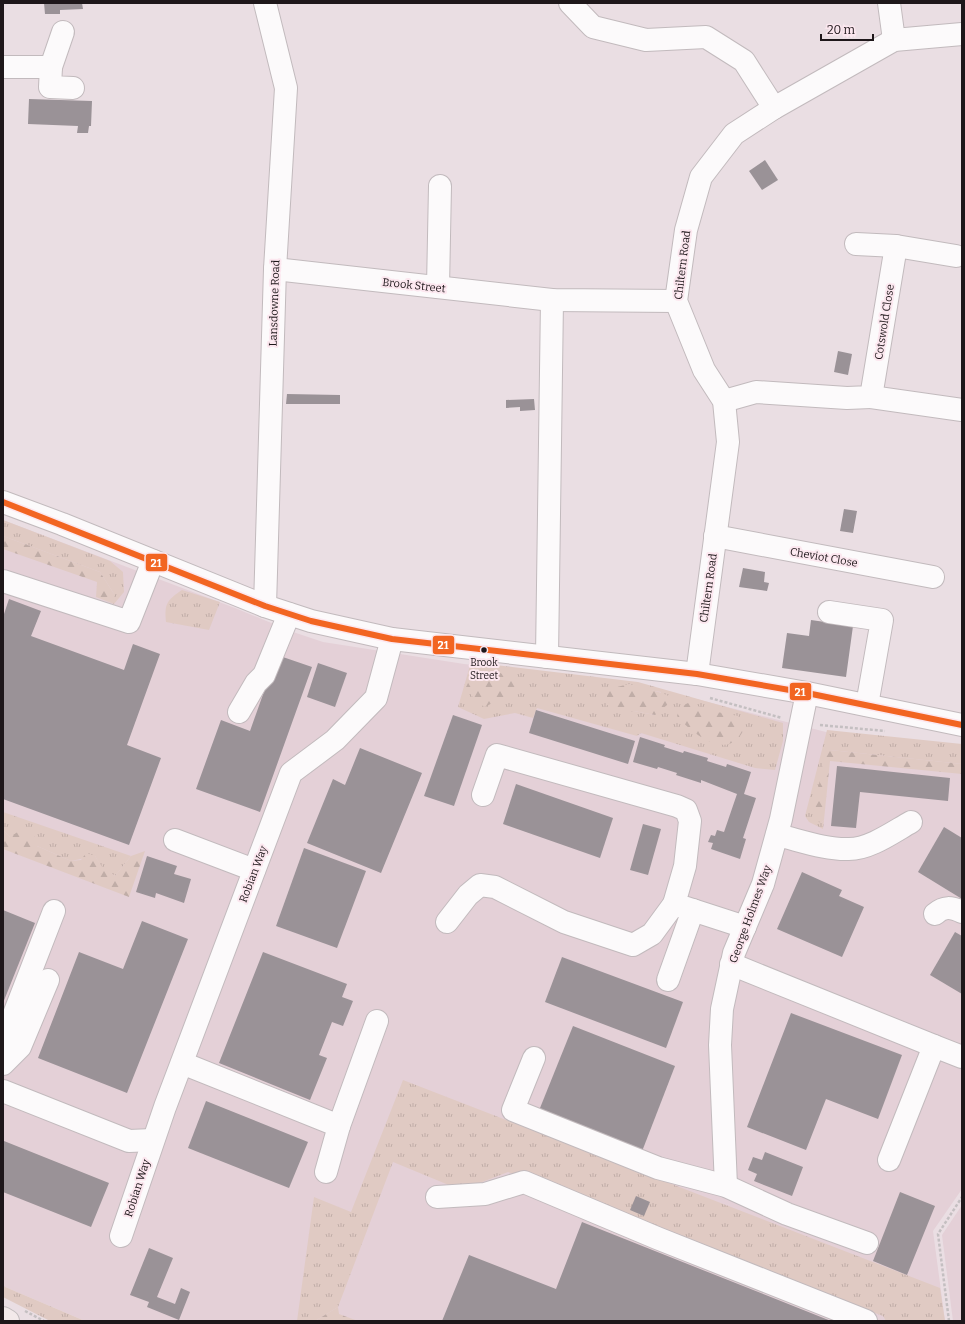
<svg xmlns="http://www.w3.org/2000/svg" width="965" height="1324" viewBox="0 0 965 1324" font-family="Bitter,serif">
<style>
.built{fill:#e4d0d7}
.grass{fill:url(#grass-tufts);fill-rule:evenodd}
.forest{fill:url(#forest-firs)}
.building{fill:#9a9297}
.lines{fill:none;stroke-linecap:round;stroke-linejoin:round}
.minor-casing{stroke:#c2babd;stroke-width:24}
.major-casing{stroke:#c2bcbe;stroke-width:24}
.path{stroke:#c4bfc1;stroke-width:2.5;stroke-dasharray:3 2;stroke-linecap:butt}
.minor{stroke:#fcfafb;stroke-width:22}
.major{stroke:#f3e9ea;stroke-width:22}
.bus-1-casing{stroke:#fce7ef;stroke-width:9}
.bus-1{stroke:#f26522;stroke-width:6}
.bus-dot{fill:#1e171a;stroke:#fce7ef;stroke-width:1.5}
.labels{text-anchor:middle;stroke-width:4;stroke-linejoin:round;paint-order:stroke}
.bus-label{font-size:10px;fill:#1e171a;stroke:#fce7ef}
.street-label{font-size:11px;fill:#1e171a;stroke:#fce7ef}
.line-badge{stroke:#fce7ef;stroke-width:1.5}
.badge-label{font-size:11px;text-anchor:middle;font-weight:bold;fill:#fff}
</style>
<defs>
<pattern id="grass-tufts" width="24" height="20" patternUnits="userSpaceOnUse"><rect width="24" height="20" fill="#e0cac3"/><path d="M3 7l-1-3M5 7V3M7 7l1-3M15 17l-1-3M17 17v-4M19 17l1-3" fill="none" stroke="#c0ada7"/></pattern>
<pattern id="forest-firs" width="22" height="20" patternUnits="userSpaceOnUse"><rect width="22" height="20" fill="#e0cac3"/><path d="M5 1l3.5 6h-7zM16 11l3.5 6h-7z" fill="#c0ada7"/></pattern>
</defs>
<rect width="100%" height="100%" fill="#eadee3"/>
<g class="built">
<polygon points="3,520 235,608 293,632 323,642 464,664 629,682 826,732 962,746 962,1189 933,1231 945,1321 85,1321 3,1286"/>
<polygon points="962,1205 962,1321 953,1321 942,1235"/>
</g>
<g class="grass">
<polygon points="3,520 110,561 123,572 124,592 114,604 114,594 100,572 3,536"/>
<path d="M182 590 220 602 209 630 166 622C164 604 167 600 182 590Z"/>
<path d="M471 662 638 682 783 723V741L775 770 755 768 641 733 637 736 537 708 533 718 515 713 484 719 458 707ZM629 684 642 689 661 692 655 715 634 711Z"/>
<polygon points="827,730 962,744 962,764 830,750 821,823 824,820 823,829 809,822 805,816"/>
<polygon points="3,812 131,856 115,876 102,868 95,856 71,861 37,846 10,837 3,830"/>
<polygon points="403,1080 940,1288 945,1321 886,1321 883,1316 508,1172 477,1184 456,1188 393,1162 338,1307 315,1321 297,1321 314,1197 351,1212"/>
<polygon points="3,1286 85,1321 50,1321 3,1297"/>
</g>
<g class="forest">
<polygon points="3,536 100,572 114,594 114,604 96,597 97,582 3,549"/>
<path d="M477 670C493 670 503 672 516 681L519 689 517 697 494 702 485 707 477 703 466 687 472 675Z"/>
<path d="M629 684C643 689 658 690 671 697L667 705 655 715 634 711 623 714 607 705V693L613 688Z"/>
<path d="M688 703 712 711 738 716 746 723C734 765 695 737 677 716L680 707Z"/>
<polygon points="830,750 962,764 962,774 830,761 824,820 821,823 817,821 814,815 823,760 825,753"/>
<polygon points="3,830 10,837 19,831 34,834 37,846 71,861 81,860 86,853 95,856 102,867 115,876 131,856 145,851 129,897 3,849"/>
<polygon points="338,1307 339,1314 358,1321 315,1321"/>
</g>
<g class="building">
<polygon points="44,3 82,3 83,9 60,10 60,14 45,14"/>
<polygon points="29,99 92,101 91,126 89,126 88,133 77,133 78,126 28,124"/>
<polygon points="765,160 778,180 762,190 749,171"/>
<polygon points="838,351 852,354 848,375 834,372"/>
<polygon points="287,394 340,395 340,404 286,404"/>
<polygon points="534,399 535,410 520,411 520,407 506,408 506,400"/>
<polygon points="844,509 857,511 853,533 840,531"/>
<polygon points="743,568 765,572 764,582 769,583 767,591 739,587"/>
<polygon points="9,599 41,611 31,636 124,670 133,644 160,654 127,745 161,758 129,845 3,799 3,617"/>
<polygon points="811,620 853,626 846,677 782,668 787,633 809,636"/>
<polygon points="277,655 312,667 260,812 196,789 221,720 250,731"/>
<polygon points="318,663 347,673 335,707 307,697"/>
<polygon points="536,710 635,741 628,764 529,733"/>
<polygon points="453,715 482,725 454,806 424,796"/>
<polygon points="640,737 665,745 664,747 683,753 684,751 708,758 707,761 726,767 727,764 751,772 744,794 756,798 743,838 746,839 740,859 711,849 713,843 708,842 711,835 715,836 717,830 724,832 737,794 701,780 701,783 676,775 677,773 658,767 657,769 633,762"/>
<polygon points="360,748 422,773 381,873 307,843 333,779 345,785"/>
<polygon points="837,766 950,778 948,801 860,792 856,828 831,826"/>
<polygon points="516,784 613,818 600,858 503,824"/>
<polygon points="643,824 661,829 648,875 630,870"/>
<polygon points="944,827 962,838 962,899 918,872"/>
<polygon points="304,848 366,871 337,948 276,926"/>
<polygon points="147,856 177,866 174,874 191,879 184,903 156,893 155,898 136,892"/>
<polygon points="802,872 842,890 839,896 864,907 842,957 777,929"/>
<polygon points="3,910 35,923 3,1003"/>
<polygon points="142,921 188,939 127,1093 38,1058 79,952 123,969"/>
<polygon points="955,932 962,936 962,994 930,975"/>
<polygon points="263,952 347,984 342,997 353,1001 343,1026 332,1022 319,1055 327,1058 310,1100 219,1063"/>
<polygon points="562,957 683,1002 666,1048 545,1002"/>
<polygon points="791,1013 902,1055 878,1119 826,1099 806,1150 747,1127"/>
<polygon points="573,1026 675,1066 641,1154 538,1113"/>
<polygon points="206,1101 308,1142 289,1188 188,1148"/>
<polygon points="4,1141 109,1183 91,1227 3,1192"/>
<polygon points="765,1152 803,1167 792,1196 754,1181 757,1174 748,1170 753,1157 762,1160"/>
<polygon points="900,1192 935,1206 907,1275 873,1261"/>
<polygon points="636,1196 650,1202 644,1216 630,1210"/>
<polygon points="582,1222 831,1321 442,1321 469,1255 556,1289"/>
<polygon points="149,1248 173,1258 157,1297 175,1304 181,1288 190,1292 179,1320 147,1307 149,1302 130,1295"/>
</g>
<g class="lines">
<defs>
<g id="minor">
<polyline points="265,3 286,88 275,269 265,606"/>
<polyline points="570,3 593,27 646,40 706,37 744,61 774,108"/>
<polyline points="889,3 894,40"/>
<polyline points="63,32 51,67 50,87 73,88"/>
<polyline points="3,67 51,67"/>
<polyline points="856,244 896,246 956,256"/>
<polyline points="275,269 552,300 676,301"/>
<polyline points="438,287 440,186"/>
<polyline points="871,397 962,410"/>
<polyline points="724,401 756,392 847,398 871,397 896,246"/>
<polyline points="3,502 62,524 265,606 311,621 392,639 697,674 807,693 962,725"/>
<polyline points="715,536 933,577"/>
<polyline points="3,581 129,622 153,561"/>
<polyline points="829,612 882,620 867,705"/>
<polyline points="547,657 552,300"/>
<polyline points="697,674 728,442 724,401 704,370 676,301 686,230 701,177 734,134 774,108 894,40 962,34"/>
<polyline points="239,712 256,683 264,675 289,614"/>
<polyline points="483,795 497,755 677,806 686,810 690,821 685,866 674,904 745,927"/>
<path d="M777 835C799 840 826 850 849 849 870 849 893 832 911 822"/>
<polyline points="175,840 254,870"/>
<path d="M935 914C944 906 951 907 962 912"/>
<polyline points="447,922 468,895 480,885 495,887 564,922 633,945 652,934 674,904"/>
<polyline points="731,964 934,1046 889,1160"/>
<polyline points="668,980 693,910"/>
<polyline points="934,1046 962,1057"/>
<polyline points="3,1051 4,1040 54,911"/>
<polyline points="534,1058 513,1110 658,1168 726,1186 787,1214 867,1243"/>
<polyline points="182,1063 339,1126 326,1172"/>
<polyline points="3,1064 20,1047 48,980"/>
<polyline points="3,1091 129,1141 153,1140"/>
<polyline points="339,1126 377,1021"/>
<polyline points="726,1186 720,1045 722,1009 734,953 763,884 781,819 807,693"/>
<polyline points="437,1197 485,1194 524,1182 657,1238 866,1321"/>
<polyline points="121,1236 165,1107 291,773 335,740 376,698 392,639"/>
</g>
<polyline id="major" points="3,1318 8,1321"/>
</defs>
<use href="#minor" class="minor-casing"/>
<use href="#major" class="major-casing"/>
<g class="path">
<polyline points="710,698 782,718"/>
<polyline points="820,725 885,731"/>
<polyline points="25,1311 44,1321"/>
<polyline points="949,1321 938,1234 962,1197"/>
</g>
<use href="#minor" class="minor"/>
<use href="#major" class="major"/>
<defs>
<polyline id="bus-1" points="3,502 265,606 311,621 392,639 697,674 807,693 962,725"/>
</defs>
<use href="#bus-1" class="bus-1-casing"/>
<use href="#bus-1" class="bus-1"/>
</g>
<circle class="bus-dot" cx="484" cy="650" r="3.5"/>
<g class="labels">
<g class="bus-label">
<text x="484" y="666">Brook<tspan x="484" dy="13">Street</tspan></text>
</g>
<g class="street-label">
<text transform="translate(682 265) rotate(-83)" y="4">Chiltern Road</text>
<text transform="translate(414 285) rotate(6)" y="4">Brook Street</text>
<text transform="translate(274 303) rotate(-88)" y="4">Lansdowne Road</text>
<text transform="translate(884 322) rotate(-81)" y="4">Cotswold Close</text>
<text transform="translate(824 557) rotate(10)" y="4">Cheviot Close</text>
<text transform="translate(708 588) rotate(-82)" y="4">Chiltern Road</text>
<text transform="translate(253 874) rotate(-69)" y="4">Robian Way</text>
<text transform="translate(750 914) rotate(-70)" y="4">George Holmes Way</text>
<text transform="translate(137 1188) rotate(-72)" y="4">Robian Way</text>
</g>
</g>
<g class="line-badge">
<rect x="145" y="553" width="23" height="19" rx="4" fill="#f26522"/>
<rect x="432" y="635" width="23" height="20" rx="4" fill="#f26522"/>
<rect x="789" y="682" width="23" height="19" rx="4" fill="#f26522"/>
</g>
<g class="badge-label">
<text x="156" y="567">21</text>
<text x="443" y="649">21</text>
<text x="800" y="696">21</text>
</g>
<rect width="965" height="1324" fill="none" stroke="#1e171a" stroke-width="8"/>
<path d="M821 34v6h52v-6" fill="none" stroke="#1e171a" stroke-width="2"/>
<text x="827" y="34" font-size="12" fill="#1e171a" stroke="#fce7ef" stroke-width="3" paint-order="stroke">20 m</text>
</svg>
